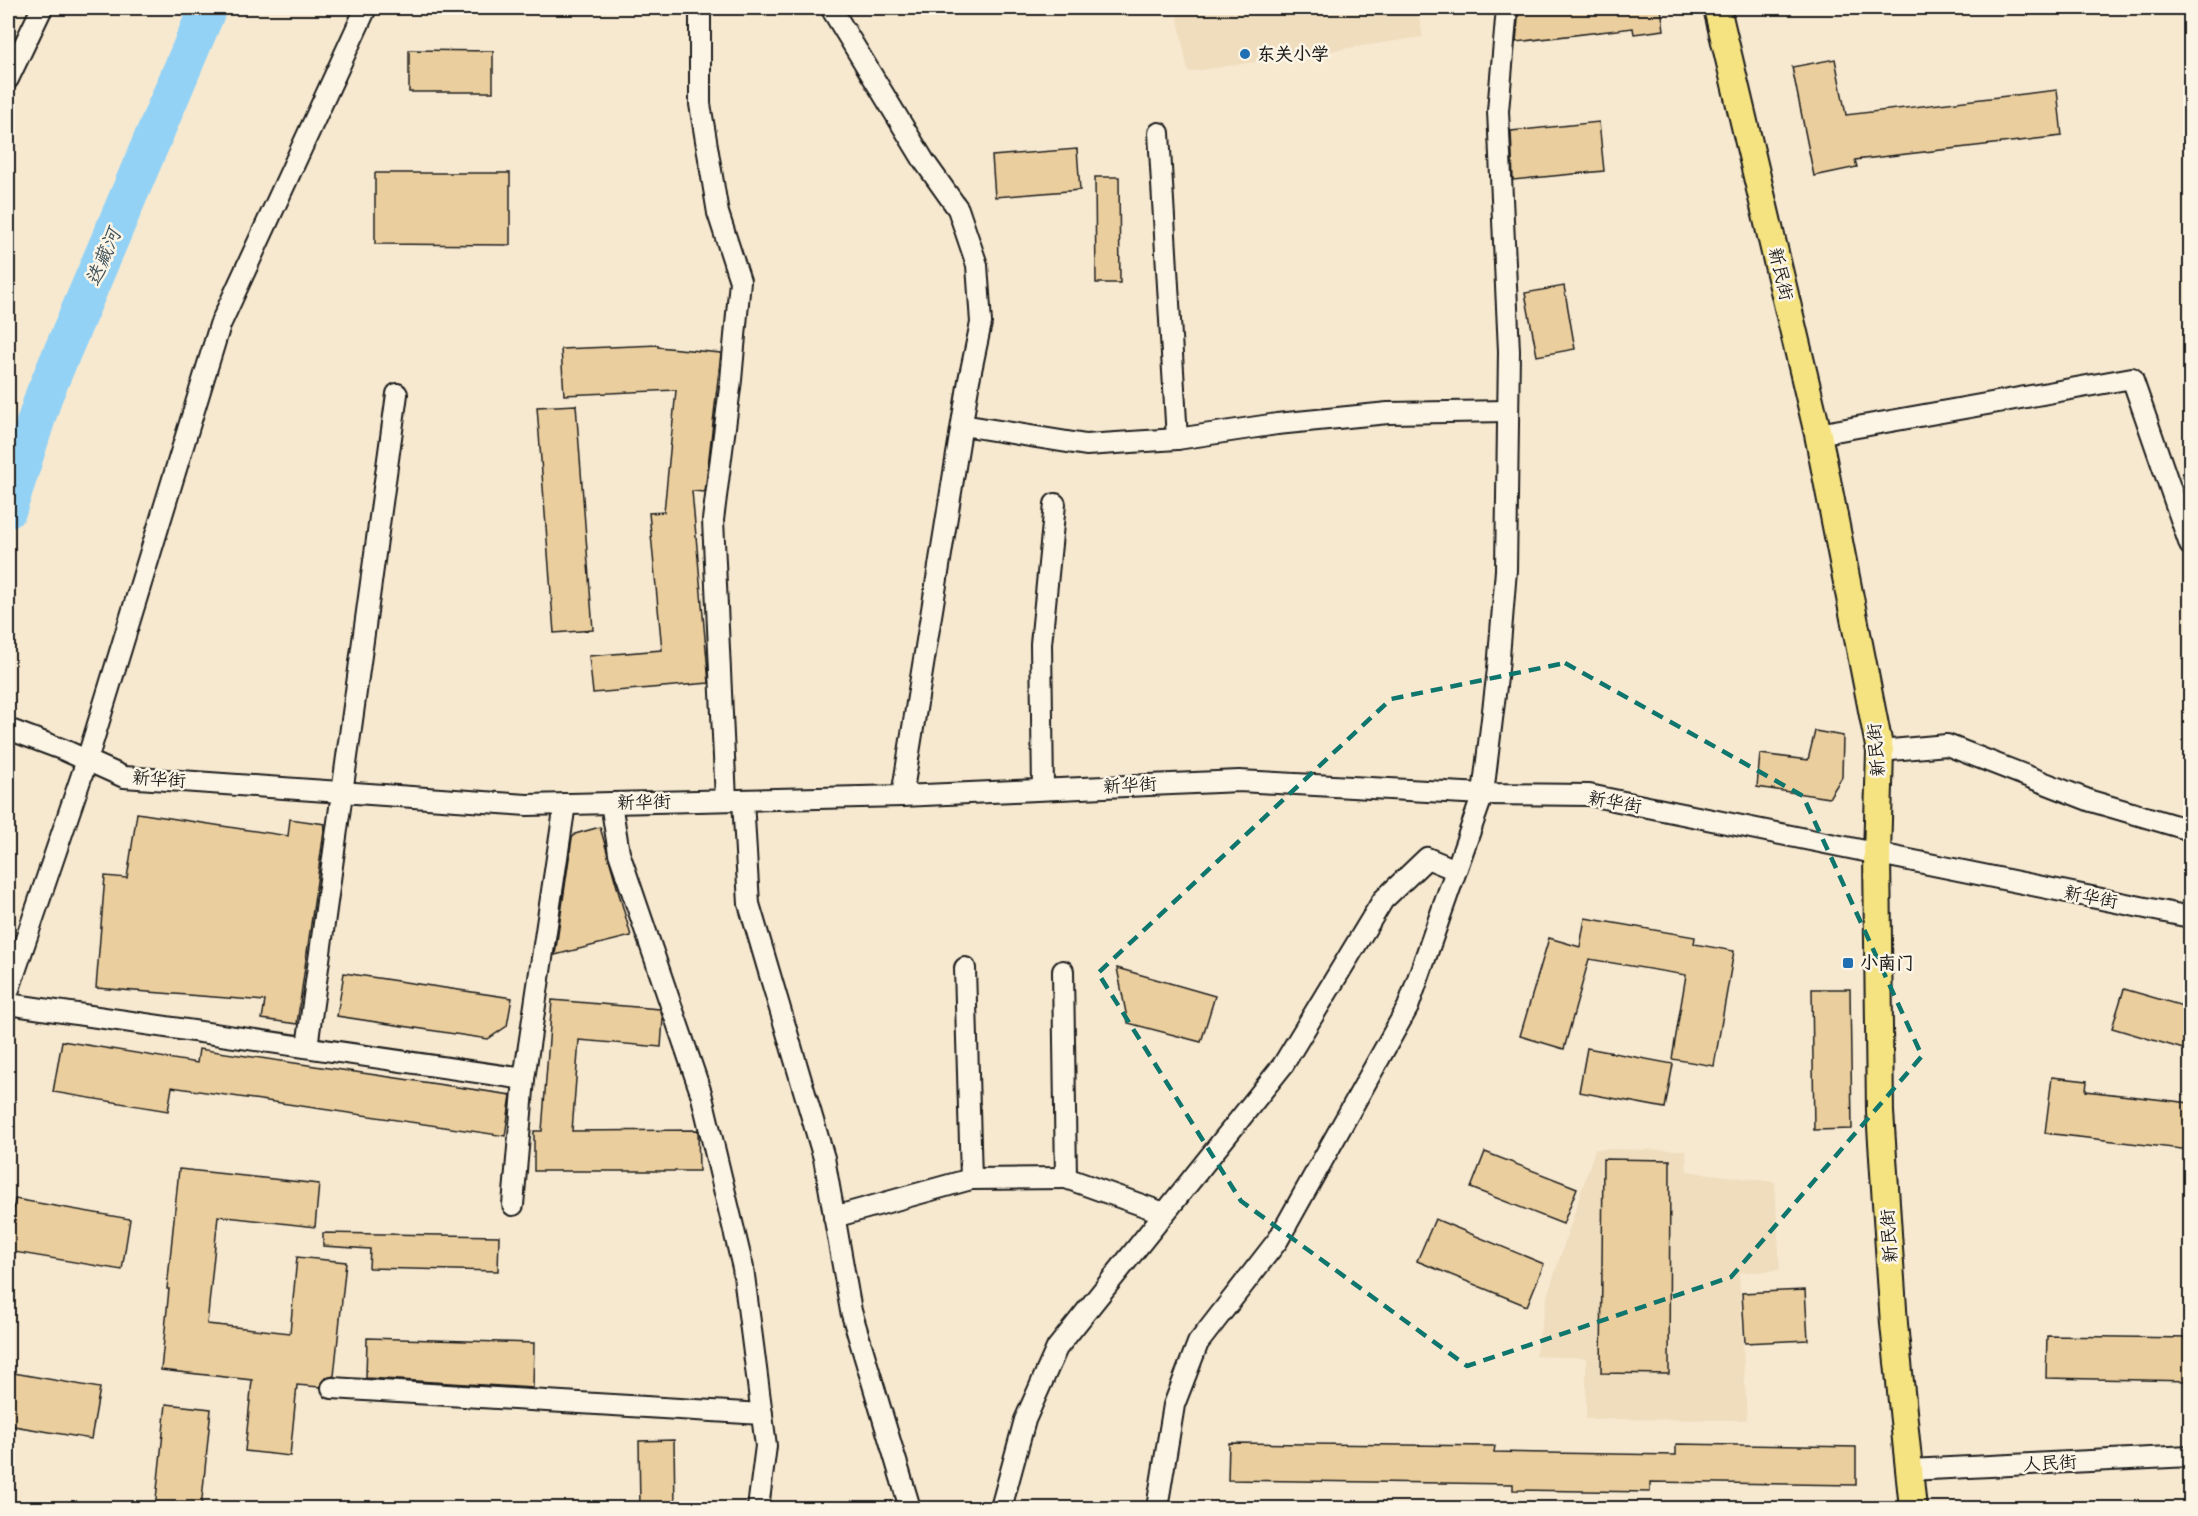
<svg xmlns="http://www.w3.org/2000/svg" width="2198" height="1516" viewBox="0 0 2198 1516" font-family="'Patrick Hand','LXGW WenKai TC',sans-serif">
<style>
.built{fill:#efddbe}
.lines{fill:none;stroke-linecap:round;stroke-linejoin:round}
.river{stroke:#94d2f5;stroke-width:38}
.building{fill:#eace9e;stroke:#1c1c1c;stroke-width:1.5}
.minor-casing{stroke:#1c1c1c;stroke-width:24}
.major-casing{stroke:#1c1c1c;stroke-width:30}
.minor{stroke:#fcf5e5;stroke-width:20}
.major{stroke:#f5e382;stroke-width:26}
.marked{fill:none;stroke:#0f766e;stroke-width:4.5;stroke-dasharray:12 8;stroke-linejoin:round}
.poi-dot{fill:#1f6fb2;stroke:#fcf5e5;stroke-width:2}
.labels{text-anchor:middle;stroke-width:5;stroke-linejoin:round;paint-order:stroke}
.poi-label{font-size:18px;font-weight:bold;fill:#1c1c1c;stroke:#fcf5e5;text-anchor:start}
.street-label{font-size:18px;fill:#1c1c1c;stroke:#fcf5e5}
.water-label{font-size:20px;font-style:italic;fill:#40535d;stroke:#fcf5e5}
</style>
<rect width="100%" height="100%" fill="#f7e9d0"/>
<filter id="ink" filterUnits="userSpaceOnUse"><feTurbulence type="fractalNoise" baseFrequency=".0167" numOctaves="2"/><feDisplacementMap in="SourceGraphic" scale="12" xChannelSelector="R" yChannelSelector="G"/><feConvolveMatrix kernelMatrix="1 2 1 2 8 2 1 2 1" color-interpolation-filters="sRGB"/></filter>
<g filter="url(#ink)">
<g class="built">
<polygon points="1176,8 1417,8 1423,37 1188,72"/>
<polygon points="1595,1149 1686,1150 1687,1171 1775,1182 1780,1270 1739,1273 1747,1420 1586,1419 1586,1358 1535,1356 1547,1297"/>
</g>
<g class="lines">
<polyline class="river" points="8,509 44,395 208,8"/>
</g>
<g class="building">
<polygon points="1519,8 1661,8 1664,30 1634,34 1633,28 1516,42"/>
<polygon points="409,50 493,51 493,92 409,92"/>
<polygon points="1835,59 1846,115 2057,90 2062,136 1855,160 1857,167 1814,176 1792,67"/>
<polygon points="1599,122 1604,171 1513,180 1511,131"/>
<polygon points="1077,149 1080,190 995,197 992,156"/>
<polygon points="375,173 510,173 510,245 375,244"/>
<polygon points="1095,177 1119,177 1120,283 1096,283"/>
<polygon points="1564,286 1575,349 1537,356 1525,293"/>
<polygon points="658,345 658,347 721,353 705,492 692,491 709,683 593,693 589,656 662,650 649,513 664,512 676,390 564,395 561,349"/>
<polygon points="576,405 593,630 554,633 537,407"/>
<polygon points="1815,731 1843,736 1842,777 1829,798 1757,787 1760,754 1808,760"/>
<polygon points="137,813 288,836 290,819 325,824 297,1024 262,1019 265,1001 96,988 105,876 127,878"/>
<polygon points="600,827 631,936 555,955 572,838 575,834"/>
<polygon points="1585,918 1695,937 1694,944 1734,951 1714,1066 1672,1059 1686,975 1589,959 1564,1049 1520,1036 1549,938 1580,947"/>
<polygon points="1117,968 1215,996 1201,1042 1128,1023"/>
<polygon points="344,973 512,998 507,1026 488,1039 337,1016"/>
<polygon points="1812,989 1850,989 1852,1129 1814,1130"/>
<polygon points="2124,989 2190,1008 2190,1051 2112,1028"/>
<polygon points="552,1000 660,1009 663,1019 661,1047 579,1040 572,1131 698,1130 699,1171 534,1171 534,1131 542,1131"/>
<polygon points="62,1041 197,1063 199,1049 511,1095 505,1136 172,1087 168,1111 53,1092"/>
<polygon points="1587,1048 1673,1064 1665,1108 1579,1092"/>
<polygon points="2052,1077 2087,1081 2086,1091 2190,1103 2190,1150 2045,1133"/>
<polygon points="1485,1152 1577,1188 1563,1224 1471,1188"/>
<polygon points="1603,1159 1670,1160 1669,1374 1601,1373"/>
<polygon points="179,1169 319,1184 315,1227 218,1216 207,1324 290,1333 297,1257 346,1262 334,1376 326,1378 320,1387 297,1385 290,1456 245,1451 252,1380 161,1370 169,1289 167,1289"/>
<polygon points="15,1199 130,1219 122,1270 8,1251"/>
<polygon points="1435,1219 1544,1264 1527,1306 1417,1261"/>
<polygon points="323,1233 499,1236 498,1271 369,1268 370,1249 323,1246"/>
<polygon points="1805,1290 1808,1340 1745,1343 1742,1293"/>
<polygon points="2047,1336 2190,1338 2190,1381 2046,1378"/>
<polygon points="367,1338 534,1343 533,1388 366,1378"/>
<polygon points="8,1372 100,1388 91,1439 8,1425"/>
<polygon points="166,1404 211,1409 201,1509 155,1509"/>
<polygon points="674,1440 675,1509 640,1509 639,1441"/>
<polygon points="1229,1443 1495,1446 1494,1452 1676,1455 1676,1444 1856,1447 1856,1485 1650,1482 1650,1492 1513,1490 1513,1484 1228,1480"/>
</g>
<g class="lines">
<defs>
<g id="minor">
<polyline points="700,8 700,104 718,213 740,281 731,380 713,520 726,800"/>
<polyline points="831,8 924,161 958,209 977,265 981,323 969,380 902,796"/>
<polyline points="8,79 42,8"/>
<polyline points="1159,133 1177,439"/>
<polyline points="962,425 1086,445 1177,439 1277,424 1388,413 1508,411"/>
<polyline points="1818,434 2132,378 2190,545"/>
<polyline points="8,729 64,750 124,777 527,805 902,796 1239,781 1483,794 1589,795 2190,917"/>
<polyline points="1880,751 1947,745 2091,801 2190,830"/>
<polyline points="1043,789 1041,644 1055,504"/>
<polyline points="743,800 749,904 824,1158 851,1311 910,1508"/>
<polyline points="611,803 619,853 701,1093 743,1268 766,1446 758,1508"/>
<polyline points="965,968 971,1179 1066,1178"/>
<polyline points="1063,971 1066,1178 1164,1213"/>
<polyline points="8,992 87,760 220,325 366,8"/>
<polyline points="8,1004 524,1079"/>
<polyline points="307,1047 397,394"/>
<polyline points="513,1205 524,1079 565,804"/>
<polyline points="834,1217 971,1179"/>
<polyline points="332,1388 762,1414"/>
<polyline points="1909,1470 2190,1456"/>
<polyline points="1001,1508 1025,1420 1057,1348 1283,1065 1383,900 1427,858 1456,870"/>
<polyline points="1157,1508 1174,1405 1198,1343 1278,1240 1408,1007 1483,794 1498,669 1506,570 1509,351 1498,111 1507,8"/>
</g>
<polyline id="major" points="1717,8 1818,434 1880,751 1877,855 1880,1112 1894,1324 1913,1508"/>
</defs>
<use href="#minor" class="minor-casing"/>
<use href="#major" class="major-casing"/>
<use href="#minor" class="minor"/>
<use href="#major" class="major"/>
</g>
</g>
<path class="marked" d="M1565 663 1803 796 1922 1056 1731 1277 1467 1366 1241 1201 1098 973 1391 699Z"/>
<g class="poi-dot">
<circle cx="1245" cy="54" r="6"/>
<rect x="1842" y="957" width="12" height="12" rx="3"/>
</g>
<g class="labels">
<g class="poi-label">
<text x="1257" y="60">东关小学</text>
<text x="1860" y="969">小南门</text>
</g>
<g class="street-label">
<text transform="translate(1781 274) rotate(77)" y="6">新民街</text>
<text transform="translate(1876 750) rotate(-95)" y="6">新民街</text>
<text transform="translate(159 779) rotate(4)" y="6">新华街</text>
<text transform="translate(1130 785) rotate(-3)" y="6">新华街</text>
<text transform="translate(644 802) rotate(-1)" y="6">新华街</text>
<text transform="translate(1615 802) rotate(10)" y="6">新华街</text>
<text transform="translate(2091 897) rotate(11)" y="6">新华街</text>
<text transform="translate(1889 1236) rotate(-94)" y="6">新民街</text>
<text transform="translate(2050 1463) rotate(-3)" y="6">人民街</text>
</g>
<g class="water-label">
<text transform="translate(103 257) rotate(-67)" y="7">迭藏河</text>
</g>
</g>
<rect width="2198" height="1516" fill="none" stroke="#fcf5e5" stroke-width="30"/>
<rect x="15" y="15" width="2168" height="1486" fill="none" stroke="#1c1c1c" stroke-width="2" filter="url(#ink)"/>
</svg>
